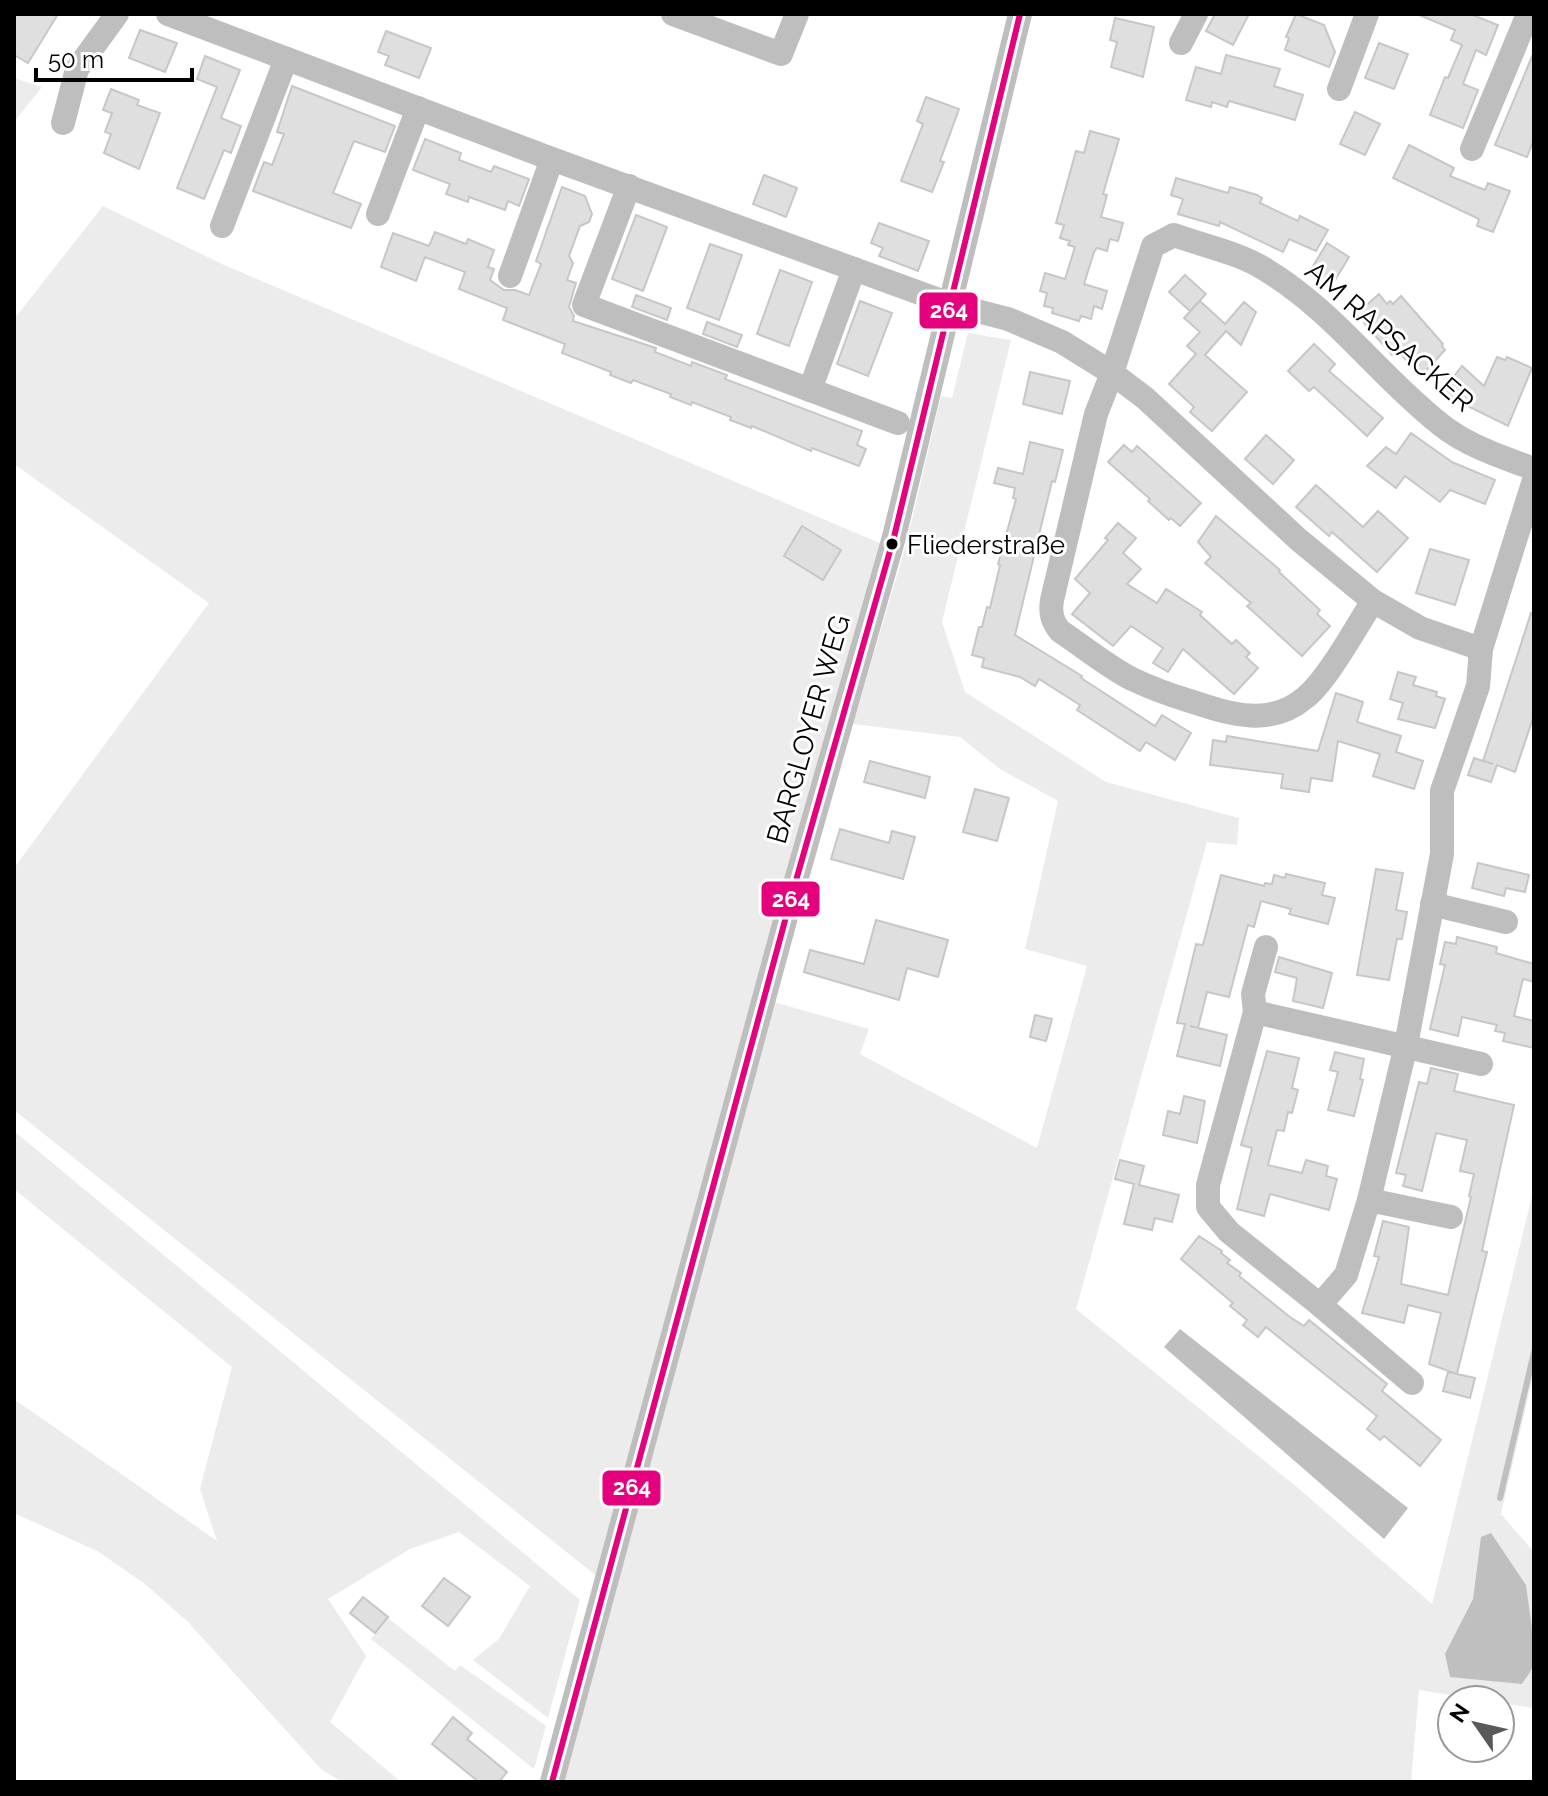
<svg xmlns="http://www.w3.org/2000/svg" width="1548" height="1796" viewBox="0 0 1548 1796" font-family="Raleway,sans-serif">
<style>
.green{fill:#ececec}
.water{fill:#bfbfbf}
.lines{fill:none;stroke-linecap:round;stroke-linejoin:round}
.stream{stroke:#bfbfbf;stroke-width:6}
.building{fill:#dfdfdf;stroke:#c7c7c7;stroke-width:2}
.street{stroke:#bebebe;stroke-width:24}
.bus-1-casing{stroke:#fff;stroke-width:12}
.bus-1{stroke:#e5007d;stroke-width:6}
.bus-dot{fill:#000;stroke:#fff;stroke-width:3}
.labels{text-anchor:middle;stroke-width:6;stroke-linejoin:round;paint-order:stroke}
.bus-label{font-size:26px;fill:#000;stroke:#fff;text-anchor:start}
.street-label{font-size:28px;fill:#000;stroke:#fff}
.line-badge{stroke:#fff;stroke-width:3}
.badge-label{font-size:22px;text-anchor:middle;font-weight:bold;fill:#fff}
</style>
<rect width="100%" height="100%" fill="#fff"/>
<g class="green">
<polygon points="14,78 42,87 14,122"/>
<polygon points="103,206 224,265 882,544 599,1578 14,1110 14,868 209,603 14,464 14,319"/>
<polygon points="968,333 1011,340 942,622 965,692 1106,782 1239,818 1237,845 1207,842 1076,1309 1298,1488 1432,1604 1534,1188 1534,1372 1501,1514 1534,1552 1534,1708 1500,1703 1500,1700 1482,1700 1419,1690 1411,1782 558,1782 774,1002 869,1029 860,1054 1037,1148 1087,966 1025,949 1058,801 1000,769 960,737 853,724 906,545 941,396 952,398"/>
<polygon points="14,1131 580,1600 548,1718 473,1660 499,1639 530,1586 459,1532 410,1549 328,1599 366,1656 330,1722 401,1782 342,1782 321,1769 187,1621 146,1585 99,1552 14,1513 14,1399 217,1541 200,1489 232,1367 14,1189"/>
<polygon points="388,1618 455,1671 460,1665 546,1726 534,1769 371,1639"/>
</g>
<g class="water">
<polygon points="1180,1329 1408,1508 1384,1539 1164,1347"/>
<polygon points="1491,1533 1526,1585 1534,1643 1534,1666 1522,1684 1450,1677 1445,1654 1473,1599 1481,1537"/>
</g>
<g class="lines">
<polyline class="stream" points="1500,1498 1534,1352"/>
</g>
<g class="building">
<polygon points="14,14 58,14 28,63 14,55"/>
<polygon points="1215,14 1249,14 1233,45 1206,31"/>
<polygon points="1296,14 1324,25 1335,52 1329,67 1285,50 1289,38 1286,37"/>
<polygon points="1417,14 1470,14 1498,25 1486,55 1476,50 1463,84 1478,90 1463,128 1430,115 1445,77 1448,78 1462,45 1451,40 1455,30"/>
<polygon points="1115,18 1154,27 1143,77 1111,67 1117,42 1110,40"/>
<polygon points="140,30 177,43 165,72 129,58"/>
<polygon points="386,31 431,48 419,78 385,65 389,56 378,52"/>
<polygon points="1379,43 1408,54 1394,89 1365,78"/>
<polygon points="1533,54 1534,139 1527,157 1495,145"/>
<polygon points="1226,55 1280,69 1274,86 1303,95 1295,120 1229,101 1227,107 1212,102 1211,107 1186,100 1196,67 1221,74"/>
<polygon points="205,56 240,70 221,118 241,126 231,153 224,150 204,199 177,188 217,87 197,79"/>
<polygon points="292,86 395,126 385,152 354,141 333,193 361,204 351,228 253,191 264,162 272,165 284,134 277,132"/>
<polygon points="111,89 139,100 137,105 160,113 139,169 104,153 111,134 105,132 112,113 103,110"/>
<polygon points="926,97 959,109 940,161 944,162 932,192 901,181 923,124 917,121"/>
<polygon points="1355,112 1380,124 1365,155 1340,144"/>
<polygon points="1090,131 1119,139 1103,194 1107,195 1101,217 1123,223 1118,241 1110,239 1107,251 1097,248 1094,252 1084,284 1107,291 1102,309 1094,306 1091,319 1081,316 1079,321 1052,313 1053,308 1044,306 1047,293 1040,291 1045,273 1065,279 1075,247 1068,245 1070,241 1060,238 1064,225 1056,223 1076,151 1084,153"/>
<polygon points="425,139 461,153 459,160 491,172 494,166 529,179 519,206 508,201 505,210 469,197 468,202 446,194 450,184 413,170"/>
<polygon points="1409,145 1454,168 1450,176 1485,190 1488,183 1510,191 1493,232 1477,226 1479,219 1393,178"/>
<polygon points="764,175 797,188 786,217 753,204"/>
<polygon points="1176,178 1228,193 1230,187 1257,195 1262,198 1260,203 1298,221 1300,216 1328,230 1316,251 1289,239 1283,252 1220,222 1219,226 1178,214 1183,199 1171,195"/>
<polygon points="562,187 585,196 592,214 589,222 580,226 569,256 573,263 567,280 576,283 569,307 574,316 573,321 656,348 655,352 691,366 692,362 727,375 725,379 862,431 857,445 866,449 859,466 812,448 811,451 752,426 751,428 730,420 731,417 692,402 691,405 670,397 671,394 633,380 631,383 610,375 611,372 562,353 565,344 503,320 507,308 459,289 465,272 425,257 416,281 381,267 393,233 429,246 435,232 466,244 468,239 494,250 488,267 494,269 490,280 504,290 515,290 529,295 541,264 536,261"/>
<polygon points="636,215 667,227 643,291 612,279"/>
<polygon points="879,223 929,241 918,271 879,256 883,248 871,243"/>
<polygon points="1327,243 1349,257 1332,285 1310,271"/>
<polygon points="710,244 742,255 719,320 687,308"/>
<polygon points="780,270 812,282 789,346 757,334"/>
<polygon points="1185,275 1206,294 1190,311 1169,292"/>
<polygon points="1379,294 1387,304 1390,301 1393,304 1401,296 1443,344 1442,346 1445,350 1422,375 1397,351 1392,355 1364,323 1369,319 1361,310"/>
<polygon points="636,295 671,308 667,320 632,307"/>
<polygon points="860,301 892,313 868,376 837,364"/>
<polygon points="1200,301 1225,324 1244,302 1256,312 1241,345 1226,331 1205,355 1247,392 1212,431 1190,412 1194,407 1169,384 1196,354 1187,346 1200,332 1184,318"/>
<polygon points="707,322 742,335 737,347 703,334"/>
<polygon points="1314,344 1335,364 1329,371 1383,418 1367,436 1314,387 1309,391 1288,371"/>
<polygon points="1497,357 1505,360 1507,357 1532,368 1508,426 1441,393 1462,366 1484,386"/>
<polygon points="1030,372 1070,381 1062,414 1023,404"/>
<polygon points="1411,433 1452,462 1495,480 1485,504 1450,490 1440,502 1405,476 1396,488 1367,466 1386,447 1396,454"/>
<polygon points="1266,435 1294,460 1273,484 1245,459"/>
<polygon points="1030,442 1063,450 1055,482 1052,481 1015,635 1082,676 1081,678 1155,726 1162,715 1191,733 1175,760 1146,742 1140,751 1077,710 1080,705 1039,679 1035,686 1020,677 982,667 984,658 972,655 979,627 982,627 987,607 990,608 1000,565 998,564 1016,499 1013,498 1015,488 994,483 998,468 1023,474"/>
<polygon points="1124,445 1132,452 1137,446 1201,503 1180,526 1171,518 1169,520 1148,501 1150,499 1108,462"/>
<polygon points="1316,485 1363,527 1378,511 1408,538 1377,572 1332,532 1329,536 1296,507"/>
<polygon points="1216,516 1280,570 1279,572 1320,610 1317,614 1330,626 1302,656 1247,606 1251,603 1205,563 1211,557 1198,542"/>
<polygon points="1118,523 1136,538 1123,553 1141,569 1127,584 1157,603 1166,589 1202,612 1200,615 1232,644 1236,640 1250,653 1246,657 1258,668 1234,694 1183,649 1168,672 1153,663 1163,648 1131,626 1113,646 1072,614 1090,593 1075,579 1108,540 1105,538"/>
<polygon points="802,526 841,550 823,580 784,556"/>
<polygon points="1430,549 1469,560 1455,605 1416,593"/>
<polygon points="1531,613 1534,614 1534,715 1515,772 1497,765 1491,782 1468,775 1474,758 1493,764 1483,761"/>
<polygon points="1398,672 1416,677 1413,685 1437,692 1436,696 1445,699 1435,728 1398,719 1403,703 1390,699"/>
<polygon points="1336,693 1363,702 1357,722 1401,736 1396,752 1423,761 1414,789 1373,776 1380,754 1338,741 1332,781 1311,778 1309,792 1281,788 1283,774 1210,765 1213,740 1226,742 1227,736 1318,751"/>
<polygon points="870,761 930,777 925,798 864,782"/>
<polygon points="975,789 1009,798 997,841 963,832"/>
<polygon points="840,829 889,843 892,831 915,837 903,879 831,859"/>
<polygon points="1478,863 1529,875 1525,892 1506,888 1504,896 1472,888"/>
<polygon points="1376,869 1403,873 1396,910 1407,912 1402,939 1397,939 1389,980 1357,975"/>
<polygon points="1286,874 1325,883 1322,895 1335,898 1328,924 1289,914 1291,909 1261,901 1254,927 1248,925 1229,997 1207,992 1198,1028 1190,1026 1227,1035 1220,1066 1177,1056 1185,1024 1177,1023 1196,944 1203,945 1221,875 1264,886 1265,883 1272,884 1274,875 1285,878"/>
<polygon points="876,920 948,940 938,977 907,968 899,1000 804,972 810,950 864,964"/>
<polygon points="1457,937 1497,947 1496,953 1534,964 1534,982 1523,979 1514,1016 1534,1021 1534,1048 1503,1041 1505,1033 1495,1031 1497,1025 1462,1017 1458,1036 1430,1029 1445,965 1440,964 1445,942 1456,944"/>
<polygon points="1279,957 1332,973 1323,1008 1293,1001 1297,978 1275,972"/>
<polygon points="1035,1015 1052,1019 1046,1041 1030,1037"/>
<polygon points="1267,1051 1299,1058 1292,1088 1298,1090 1292,1113 1288,1112 1284,1131 1277,1130 1268,1165 1302,1173 1306,1160 1328,1166 1326,1176 1337,1179 1329,1210 1270,1194 1264,1216 1237,1209 1252,1148 1241,1145"/>
<polygon points="1335,1052 1364,1059 1360,1079 1363,1080 1354,1116 1328,1110 1338,1072 1330,1070"/>
<polygon points="1431,1068 1458,1074 1454,1091 1514,1105 1482,1251 1487,1252 1457,1374 1429,1364 1441,1313 1408,1305 1404,1323 1362,1313 1379,1257 1374,1256 1383,1221 1409,1227 1401,1284 1448,1295 1471,1197 1469,1196 1474,1174 1460,1171 1467,1140 1436,1133 1422,1191 1403,1186 1406,1175 1396,1173 1419,1082 1427,1084"/>
<polygon points="1184,1096 1205,1101 1197,1143 1163,1135 1168,1111 1180,1114"/>
<polygon points="1120,1160 1144,1166 1139,1185 1179,1195 1172,1222 1155,1218 1152,1230 1124,1224 1134,1184 1115,1179"/>
<polygon points="1199,1236 1222,1251 1221,1253 1230,1260 1227,1263 1241,1273 1239,1276 1290,1317 1304,1326 1309,1320 1387,1384 1382,1391 1441,1440 1420,1466 1384,1436 1380,1440 1367,1429 1377,1416 1266,1327 1258,1337 1243,1325 1247,1320 1230,1306 1233,1303 1181,1259"/>
<polygon points="1448,1372 1475,1378 1470,1398 1443,1391"/>
<polygon points="444,1578 470,1597 448,1626 422,1606"/>
<polygon points="363,1597 388,1617 375,1633 350,1613"/>
<polygon points="453,1717 472,1733 467,1739 507,1772 499,1782 479,1782 432,1744"/>
</g>
<g class="lines">
<g class="street">
<polyline points="168,14 552,159 950,304 1008,319 1062,342 1112,373 1145,398 1299,540 1373,601 1420,628 1481,649"/>
<polyline points="673,14 781,54 797,14"/>
<polyline points="1181,43 1196,14"/>
<polyline points="1339,89 1367,14"/>
<polyline points="63,123 77,69 117,14"/>
<polyline points="1472,149 1528,14"/>
<polyline points="629,186 584,305 898,423"/>
<polyline points="378,214 418,108"/>
<polyline points="222,226 286,59"/>
<polyline points="510,276 552,159"/>
<polyline points="810,390 854,269"/>
<path d="M1373 601C1356 627 1328 679 1306 697 1270 728 1230 714 1190 701 1170 695 1151 688 1132 679 1107 666 1084 647 1060 631 1052 621 1050 613 1052 600L1096 414 1112 373 1153 246 1174 235C1204 246 1240 253 1266 270 1334 311 1379 376 1440 424 1467 446 1502 457 1534 469"/>
<polyline points="1432,904 1506,922"/>
<polyline points="1255,1012 1253,994 1266,947"/>
<polyline points="1369,1200 1451,1217"/>
<polyline points="1320,1305 1346,1275 1369,1200 1406,1045 1442,854 1442,791 1478,686 1481,649 1534,480"/>
<polyline points="1412,1383 1320,1305 1229,1232 1208,1207 1208,1185 1255,1012 1481,1064"/>
<polyline points="552,1782 793,891 894,537 1020,14"/>
</g>
<defs>
<polyline id="bus-1" points="552,1782 793,891 894,537 1020,14"/>
</defs>
<use href="#bus-1" class="bus-1-casing"/>
<use href="#bus-1" class="bus-1"/>
</g>
<circle class="bus-dot" cx="892" cy="544" r="7"/>
<g class="labels">
<g class="bus-label">
<text x="907" y="554">Fliederstraße</text>
</g>
<g class="street-label">
<text transform="translate(1390 336) rotate(41)" y="10">AM RAPSACKER</text>
<text transform="translate(808 729) rotate(-74)" y="10">BARGLOYER WEG</text>
</g>
</g>
<g class="line-badge">
<rect x="918" y="291" width="61" height="39" rx="8" fill="#e5007d"/>
<rect x="760" y="880" width="61" height="38" rx="8" fill="#e5007d"/>
<rect x="601" y="1469" width="61" height="38" rx="8" fill="#e5007d"/>
</g>
<g class="badge-label">
<text x="949" y="318">264</text>
<text x="791" y="907">264</text>
<text x="632" y="1495">264</text>
</g>
<rect width="1548" height="1796" fill="none" stroke="#000000" stroke-width="32"/>
<g transform="translate(1476 1724) rotate(304)"><circle r="38" fill="#ffffff" stroke="#999999" stroke-width="2"/>
<path d="M0-6L14 30L0 20L-14 30Z" fill="#595959"/>
<text y="-12" font-size="22" font-weight="bold" text-anchor="middle" fill="#000000">N</text>
</g>
<path d="M36 68v12h156v-12" fill="none" stroke="#000000" stroke-width="4"/>
<text x="48" y="68" font-size="24" fill="#000000" stroke="#ffffff" stroke-width="6" paint-order="stroke">50 m</text>
</svg>
